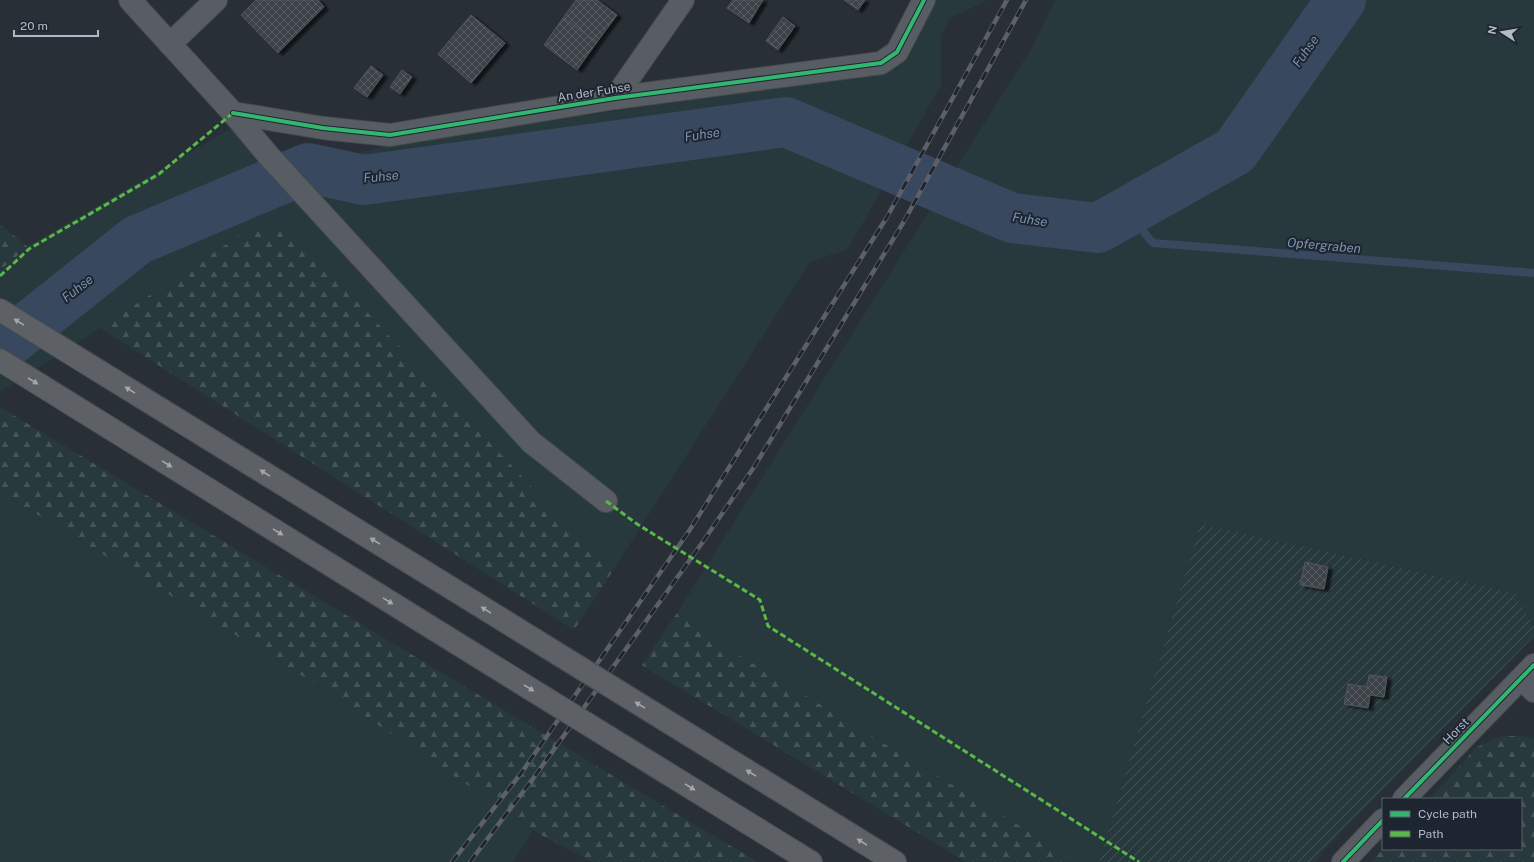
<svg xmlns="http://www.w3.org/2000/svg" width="1534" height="862" viewBox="0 0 1534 862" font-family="'Public Sans',sans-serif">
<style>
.green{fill:#27393c}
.forest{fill:url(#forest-firs)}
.garden{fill:url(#garden-furrows)}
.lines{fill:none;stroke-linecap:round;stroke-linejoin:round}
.stream{stroke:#38485f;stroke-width:8}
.river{stroke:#38485f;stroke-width:50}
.building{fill:url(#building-cross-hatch);stroke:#51565d;filter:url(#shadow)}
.minor-casing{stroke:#474b50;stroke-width:24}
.highway-casing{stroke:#464a51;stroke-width:24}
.minor{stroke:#585d63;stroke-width:22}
.highway{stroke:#5d6064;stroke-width:22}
.rail-casing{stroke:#5d6068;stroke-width:4.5}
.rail{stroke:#1d2530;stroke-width:3;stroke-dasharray:9;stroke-linecap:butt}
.highway-bridge-casing{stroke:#464a51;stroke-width:24;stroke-linecap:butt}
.highway-bridge{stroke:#5d6064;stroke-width:22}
.quiet{stroke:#58b947;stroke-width:3;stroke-dasharray:6 3;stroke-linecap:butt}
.cycleway-casing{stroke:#1d2530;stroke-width:6}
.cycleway{stroke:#33b770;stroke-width:4}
.oneway{fill:#a2a8b3}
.labels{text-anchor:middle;stroke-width:4;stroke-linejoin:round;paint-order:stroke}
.street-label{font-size:12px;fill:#b3bac7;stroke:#1d2530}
.water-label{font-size:13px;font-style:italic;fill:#7c91ad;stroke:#1d2530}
</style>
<defs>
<pattern id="forest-firs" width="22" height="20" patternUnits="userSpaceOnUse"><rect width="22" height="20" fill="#27393c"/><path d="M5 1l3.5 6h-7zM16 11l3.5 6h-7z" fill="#445457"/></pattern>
<pattern id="garden-furrows" width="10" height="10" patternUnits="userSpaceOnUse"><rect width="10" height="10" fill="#27393c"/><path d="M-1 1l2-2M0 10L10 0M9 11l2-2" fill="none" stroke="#445457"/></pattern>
<pattern id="building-cross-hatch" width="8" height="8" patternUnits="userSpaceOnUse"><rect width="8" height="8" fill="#3e434a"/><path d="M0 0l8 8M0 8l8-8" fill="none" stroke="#585c63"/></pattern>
<filter id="shadow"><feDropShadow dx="4.5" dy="2.5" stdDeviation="1" flood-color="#0009"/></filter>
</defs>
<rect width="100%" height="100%" fill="#292f36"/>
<g class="green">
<polygon points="936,0 988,0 950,18 941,36 941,85 848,249 810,262 612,572 285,225 243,233 100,328 0,392 0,270 28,246 232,128 244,137 265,134 277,176 387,145 898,69"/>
<polygon points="1055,0 1534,0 1534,627 1515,593 1200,524 1099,862 1079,862 711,638 677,613 1034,44"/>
<polygon points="0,492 329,692 543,836 533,830 513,862 0,862"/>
</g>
<g class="forest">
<polygon points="0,224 28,247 0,270"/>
<polygon points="285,225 612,572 574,630 100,328 243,233"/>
<polygon points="0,407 650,798 758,862 592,862 543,836 329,692 0,492"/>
<polygon points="677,613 711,638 1079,862 966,862 642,665"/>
<polygon points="1501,736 1524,736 1534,739 1534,862 1371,862 1383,849 1521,849 1521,799 1429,799 1477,747"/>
</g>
<polygon class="garden" points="1200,524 1515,593 1534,627 1534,636 1324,850 1315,862 1099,862"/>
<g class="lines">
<polyline class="stream" points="1127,212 1153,243 1534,273"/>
<polyline class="river" points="0,349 137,240 308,168 364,180 786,122 1012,218 1098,228 1235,151 1341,0"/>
</g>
<g class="building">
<polygon points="256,0 318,0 324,7 278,53 241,15"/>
<polygon points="576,0 597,0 617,15 597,42 563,18"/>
<polygon points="733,0 763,0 749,23 727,8"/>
<polygon points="844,0 865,0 858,10"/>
<polygon points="471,15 505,43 471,83 438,54"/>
<polygon points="783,17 795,26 778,50 766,41"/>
<polygon points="563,18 597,42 577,70 544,45"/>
<polygon points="371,66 383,75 367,97 354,88"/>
<polygon points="402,70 412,77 400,94 390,87"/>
<polygon points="1305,562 1328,567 1324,589 1300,585"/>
<polygon points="1369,675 1387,677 1384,697 1370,695 1368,708 1344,704 1348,684 1367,687"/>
</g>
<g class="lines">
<defs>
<g id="minor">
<polyline points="130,0 233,113 268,155 531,442 606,501"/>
<polyline points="170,44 216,0"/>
<polyline points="615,98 683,0"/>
<polyline points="233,113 323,128 390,135 615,98 881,63 897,52 924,0"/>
<polyline points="1522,678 1534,691"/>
<polyline points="1404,799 1534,665"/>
<polyline points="1343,862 1383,820"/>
</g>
<g id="highway">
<polyline points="0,310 519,630"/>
<polyline points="0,360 495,667"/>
<polyline points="673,725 895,862"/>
<polyline points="657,767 811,862"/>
</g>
</defs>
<use href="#minor" class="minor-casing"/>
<use href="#highway" class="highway-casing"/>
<use href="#minor" class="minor"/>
<use href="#highway" class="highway"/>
<defs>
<g id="rail">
<polyline points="452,862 522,772 689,531 887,217 1007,0"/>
<polyline points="470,862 532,780 702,543 754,467 903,223 1026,0"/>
</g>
</defs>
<use href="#rail" class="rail-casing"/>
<use href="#rail" class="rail"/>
<defs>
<g id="highway-bridge">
<polyline points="519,630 673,725"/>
<polyline points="495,667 657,767"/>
</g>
</defs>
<use href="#highway-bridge" class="highway-bridge-casing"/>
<use href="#highway-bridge" class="highway-bridge"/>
<g class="quiet">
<polyline points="0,276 29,249 159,174 233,113"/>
<polyline points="606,501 637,524 760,600 768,626 1139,862"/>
</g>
<defs>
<g id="cycleway">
<polyline points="233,113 323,128 390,135 615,98 881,63 897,52 924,0"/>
<polyline points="1404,799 1534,665"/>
<polyline points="1343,862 1383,820"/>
</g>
</defs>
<use href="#cycleway" class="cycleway-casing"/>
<use href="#cycleway" class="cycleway"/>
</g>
<defs><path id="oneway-solid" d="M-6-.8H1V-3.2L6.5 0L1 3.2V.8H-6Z"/></defs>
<g class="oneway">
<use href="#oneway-solid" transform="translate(19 322) rotate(-148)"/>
<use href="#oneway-solid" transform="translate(33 381) rotate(32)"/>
<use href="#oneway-solid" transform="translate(130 390) rotate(-148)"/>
<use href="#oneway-solid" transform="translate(167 464) rotate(32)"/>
<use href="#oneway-solid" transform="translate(265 473) rotate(-148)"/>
<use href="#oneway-solid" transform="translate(278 532) rotate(32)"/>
<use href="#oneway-solid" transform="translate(375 541) rotate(-148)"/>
<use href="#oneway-solid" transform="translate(388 601) rotate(32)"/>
<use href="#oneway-solid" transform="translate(486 610) rotate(-148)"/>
<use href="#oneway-solid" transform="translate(529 688) rotate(32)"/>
<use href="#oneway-solid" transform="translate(640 705) rotate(-148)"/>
<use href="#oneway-solid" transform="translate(751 773) rotate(-148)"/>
<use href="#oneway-solid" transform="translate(690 787) rotate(32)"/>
<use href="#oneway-solid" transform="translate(862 842) rotate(-148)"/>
</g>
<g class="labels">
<g class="street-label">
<text transform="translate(594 92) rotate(-9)" y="4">An der Fuhse</text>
<text transform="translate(1456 731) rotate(-46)" y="4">Horst</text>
</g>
<g class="water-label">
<text transform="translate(1305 51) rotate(-55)" y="5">Fuhse</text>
<text transform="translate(702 134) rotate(-8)" y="5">Fuhse</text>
<text transform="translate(381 176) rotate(-5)" y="5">Fuhse</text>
<text transform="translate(1030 219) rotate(9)" y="5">Fuhse</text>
<text transform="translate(1324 245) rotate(5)" y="5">Opfergraben</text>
<text transform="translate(77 288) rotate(-38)" y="5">Fuhse</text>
</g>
</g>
<rect x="1382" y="798" width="140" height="52" fill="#1d2530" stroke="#59616c"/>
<rect x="1390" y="811" width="20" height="6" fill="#33b770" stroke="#59616c"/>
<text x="1418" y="818" font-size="12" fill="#b3bac7">Cycle path</text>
<rect x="1390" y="831" width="20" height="6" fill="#58b947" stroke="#59616c"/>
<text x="1418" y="838" font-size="12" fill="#b3bac7">Path</text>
<g transform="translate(1502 32) rotate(282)" stroke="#1d2530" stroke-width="3" paint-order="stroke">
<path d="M0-3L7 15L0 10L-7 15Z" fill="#b3bac7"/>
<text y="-6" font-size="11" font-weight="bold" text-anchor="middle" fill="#b3bac7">N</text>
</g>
<path d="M14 30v6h84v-6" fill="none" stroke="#b3bac7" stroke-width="2"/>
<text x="20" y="30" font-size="12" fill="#b3bac7" stroke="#1d2530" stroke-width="3" paint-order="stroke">20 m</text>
</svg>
